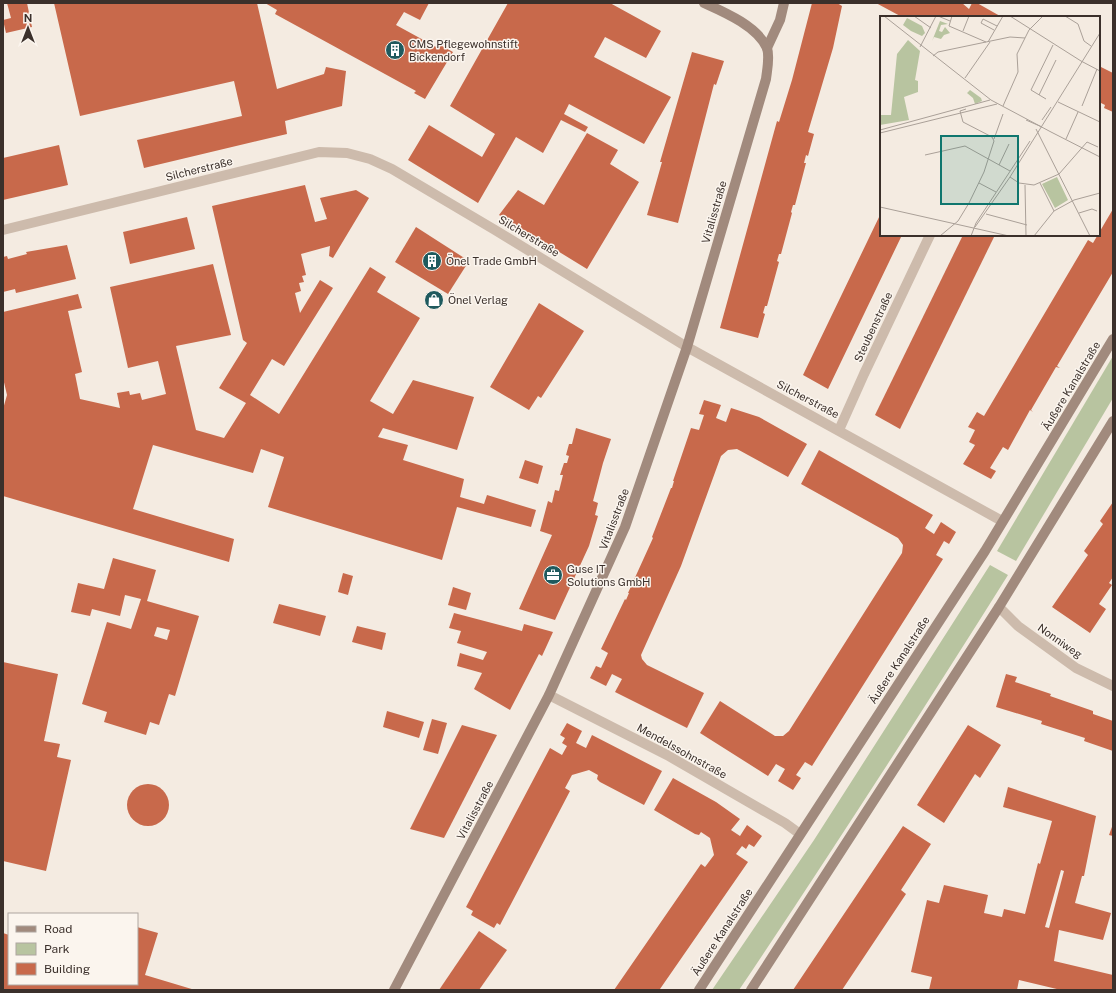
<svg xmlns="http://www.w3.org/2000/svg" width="1116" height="993" viewBox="0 0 1116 993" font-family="'Public Sans',sans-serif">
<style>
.green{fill:#b8c4a0}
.building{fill:#c8694b;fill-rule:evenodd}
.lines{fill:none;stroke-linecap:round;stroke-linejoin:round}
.street{stroke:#cdbbac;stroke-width:10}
.secondary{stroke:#a18a7d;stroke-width:10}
.labels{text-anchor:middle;stroke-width:3;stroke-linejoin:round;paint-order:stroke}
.poi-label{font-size:11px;fill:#3b302b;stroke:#fbf5ee;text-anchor:start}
.street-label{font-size:11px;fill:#3b302b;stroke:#fbf5ee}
.inset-road{fill:none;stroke:#aaa098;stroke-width:1}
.view{fill:#0f766e;fill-opacity:0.15;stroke:#0f766e;stroke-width:2}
.inset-edge{fill:none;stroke:#3b302b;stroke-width:2}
</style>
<rect width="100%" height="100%" fill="#f4ebe1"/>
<g class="green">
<polygon points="1113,356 1113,398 1016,561 997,551"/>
<path d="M990 565 1008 575C920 715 831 853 739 990H712L814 840Z"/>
</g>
<g class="building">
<polygon points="7,3 27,3 32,27 6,33 3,20 11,18"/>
<polygon points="54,3 257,3 277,89 324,74 326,67 346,71 342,106 285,121 287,134 144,168 137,140 242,116 234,81 80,116"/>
<polygon points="265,3 429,3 420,20 404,12 396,25 438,48 440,45 453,52 425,99 414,93 416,91 275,14 277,10"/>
<polygon points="508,3 610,3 661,31 646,58 605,37 594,57 671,97 644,144 569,104 564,114 588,127 585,132 561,120 543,153 516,137 478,203 408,160 429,125 482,157 495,134 450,106"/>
<polygon points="812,3 837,3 842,6 833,48 808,132 814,134 808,156 806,155 804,163 806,163 795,205 793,205 791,212 792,213 781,254 779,254 777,261 779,262 767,306 765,306 763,313 765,314 758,338 720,328 777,121 779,122 792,80"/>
<polygon points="876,3 962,3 969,9 972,3 977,3 1000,16 902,17"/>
<polygon points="692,52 724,61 716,85 714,84 678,223 647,215 662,162 660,162"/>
<polygon points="1099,66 1113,73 1113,112 1104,108 1105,105 1099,102"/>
<polygon points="587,133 618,150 610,164 639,182 587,269 499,215 518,190 544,205"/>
<polygon points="59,145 68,185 3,200 3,158"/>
<polygon points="305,185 315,222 327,219 320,198 356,190 369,198 333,258 329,256 330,246 301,254 306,275 302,276 304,282 299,283 301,291 295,293 300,313 320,280 333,288 284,366 272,359 250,395 279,414 370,267 386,277 377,292 420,318 370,401 393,414 413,380 474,397 457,450 383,428 378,437 408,445 403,460 464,479 460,497 484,504 487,495 536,510 531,527 457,507 442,560 268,507 284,457 261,449 253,473 153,445 133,509 234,539 229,562 3,496 3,409 7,395 3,378 3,312 78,294 82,308 68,311 82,372 75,374 80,399 120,408 117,393 129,391 130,395 140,393 142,400 166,394 158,361 128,368 110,287 213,264 231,335 176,346 196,430 224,438 246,403 219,388 247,343 243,340 212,206"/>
<polygon points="1113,209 1113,272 1057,366 1060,368 1056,367 1031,410 1033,412 1030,410 1008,450 1003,447 990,468 996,471 991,479 963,464 975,445 969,442 975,430 968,427 977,412 984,416 1088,240 1093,243"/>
<polygon points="881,213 881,235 902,235 828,389 803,375"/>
<polygon points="187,217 195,249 130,264 123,232"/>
<polygon points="416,227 469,261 448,294 395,262"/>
<polygon points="963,235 995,235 900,429 875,415"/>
<polygon points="67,245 76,279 16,293 15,289 3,292 3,257 7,256 8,259 27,254 26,252"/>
<polygon points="539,303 584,331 541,398 538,396 529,410 490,387"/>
<polygon points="704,400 721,405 716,418 726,422 731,408 759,417 807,444 788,477 737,449 728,450 721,456 681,566 641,655 642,659 647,665 704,693 687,728 615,692 622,679 612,674 606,686 590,678 596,666 601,668 608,653 601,649 625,599 626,600 629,593 628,593 653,538 652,537 671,488 672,488 674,481 673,481 691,428 699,430 704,415 699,414"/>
<polygon points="576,428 611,439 603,463 593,501 598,503 595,515 598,516 589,546 555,620 519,609 552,535 540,531 548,501 552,503 555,490 559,491 563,475 560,475 564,463 567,463 569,456 566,455 569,444 572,444"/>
<polygon points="819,450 933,515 925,528 934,534 941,522 956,532 949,544 944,541 936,555 943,559 812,766 805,762 796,775 801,778 793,790 778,781 785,769 776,764 768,776 700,733 720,701 775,736 783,736 789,731 902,553 903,545 898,538 801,484"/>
<polygon points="525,460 543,466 538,484 519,478"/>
<polygon points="1113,502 1113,577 1109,583 1112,585 1099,604 1106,609 1090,633 1052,607 1088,555 1084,551 1103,524 1100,521"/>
<path d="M113 558 156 570 147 601 199 616 175 696 169 694 159 725 150 722 146 735 104 722 107 712 82 704 107 622 131 629 141 599 125 595 120 616 92 609 90 616 71 612 78 583 104 589ZM157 627 170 630 167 640 154 636Z"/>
<polygon points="343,573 353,576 348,595 338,592"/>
<polygon points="453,587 471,593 466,610 448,605"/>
<polygon points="279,604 326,616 320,636 273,623"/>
<polygon points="454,613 522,631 524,624 553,632 542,656 539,654 510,710 474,689 482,673 457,666 460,653 483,660 487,652 457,643 461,631 449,628"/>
<polygon points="357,626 386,633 382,650 352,642"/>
<polygon points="3,662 58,674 44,741 60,744 57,757 71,760 46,871 3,861"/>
<polygon points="1006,674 1017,677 1015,682 1051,694 1050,696 1093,711 1093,714 1113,721 1113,751 1084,741 1085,738 1041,724 1042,721 996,707"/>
<polygon points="387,711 424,722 419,738 383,727"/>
<polygon points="432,719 447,723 438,754 423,750"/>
<polygon points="567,723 582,731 576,743 586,748 592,735 662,771 644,805 600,782 597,779 598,775 589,770 572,775 565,788 570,791 500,925 497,923 494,928 471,915 473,911 466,907 550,748 562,755 567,746 562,743 565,738 560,735"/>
<polygon points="462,725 497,735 444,838 410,829"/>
<polygon points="968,725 1001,745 980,778 975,774 944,823 917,805"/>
<polygon points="673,778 716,802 740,819 731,830 740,836 747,825 762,836 754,847 749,844 746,849 742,846 736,854 748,862 660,989 614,990 701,864 705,867 714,855 710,838 701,832 699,835 695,834 654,810"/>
<circle cx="148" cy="805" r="21"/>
<path d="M1008 787 1096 816 1084 876H1082L1075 903 1111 913 1103 940 1059 930 1054 961 1113 975V990H1061L1019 980 1017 990H929L932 977 911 972 927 900 939 903 944 885 988 895 984 913 1002 917 1004 909 1025 914 1038 863 1040 864 1052 821 1003 807ZM1061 870 1064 871 1049 928 1045 927Z"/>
<polygon points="1113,824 1113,836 1109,835"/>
<polygon points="903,826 931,844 901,890 906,894 842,990 793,990"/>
<polygon points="137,927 158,933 145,975 195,990 3,990 3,933 9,935 9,984 137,984"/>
<polygon points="479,931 507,950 479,990 439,990"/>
</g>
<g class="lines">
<g class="street">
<polyline points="3,230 319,152 347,153 370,159 392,169 495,230 687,347 1002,521"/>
<polyline points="839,430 864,374 930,235"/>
<polyline points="999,607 1018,626 1076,668 1113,686"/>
<polyline points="549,695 667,755 785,823 800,834"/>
</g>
<g class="secondary">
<polyline points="767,48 780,20 784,3"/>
<path d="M394 990 549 695 625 527 687 347 766 79C767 70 770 57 767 48 757 26 724 12 704 3"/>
<polyline points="699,990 985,551 1113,339"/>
<polyline points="751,990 999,607 1113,421"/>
</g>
</g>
<defs>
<symbol id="building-disc" viewBox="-11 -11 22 22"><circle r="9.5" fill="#1f5a5e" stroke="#fbf5ee"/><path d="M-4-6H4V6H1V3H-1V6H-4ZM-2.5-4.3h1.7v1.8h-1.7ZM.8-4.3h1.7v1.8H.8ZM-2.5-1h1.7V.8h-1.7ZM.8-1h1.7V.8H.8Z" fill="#fff"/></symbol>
<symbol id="shop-disc" viewBox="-11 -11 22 22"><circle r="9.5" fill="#1f5a5e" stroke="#fbf5ee"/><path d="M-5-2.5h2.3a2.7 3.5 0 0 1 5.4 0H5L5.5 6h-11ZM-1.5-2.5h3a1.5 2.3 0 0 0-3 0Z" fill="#fff"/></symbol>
<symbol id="office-disc" viewBox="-11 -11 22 22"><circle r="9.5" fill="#1f5a5e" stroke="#fbf5ee"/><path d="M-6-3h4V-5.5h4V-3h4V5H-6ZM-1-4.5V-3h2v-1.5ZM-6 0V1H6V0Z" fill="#fff"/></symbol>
</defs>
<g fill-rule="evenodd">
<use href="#building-disc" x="384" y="39" width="22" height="22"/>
<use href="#building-disc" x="421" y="250" width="22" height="22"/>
<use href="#shop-disc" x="423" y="289" width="22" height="22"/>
<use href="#office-disc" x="542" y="564" width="22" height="22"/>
</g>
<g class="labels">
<g class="poi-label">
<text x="409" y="48">CMS Pflegewohnstift<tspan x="409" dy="13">Bickendorf</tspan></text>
<text x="446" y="265">Önel Trade GmbH</text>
<text x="448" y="304">Önel Verlag</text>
<text x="567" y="573">Guse IT<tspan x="567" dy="13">Solutions GmbH</tspan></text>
</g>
<g class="street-label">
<text transform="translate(199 169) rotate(-14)" y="4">Silcherstraße</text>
<text transform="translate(714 212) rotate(-74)" y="4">Vitalisstraße</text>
<text transform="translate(529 236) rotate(31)" y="4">Silcherstraße</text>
<text transform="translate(873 327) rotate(-65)" y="4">Steubenstraße</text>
<text transform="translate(1071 386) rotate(-59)" y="4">Äußere Kanalstraße</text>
<text transform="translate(808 399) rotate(28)" y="4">Silcherstraße</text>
<text transform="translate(614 519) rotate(-69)" y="4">Vitalisstraße</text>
<text transform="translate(1060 641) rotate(35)" y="4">Nonniweg</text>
<text transform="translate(899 660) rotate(-57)" y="4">Äußere Kanalstraße</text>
<text transform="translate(682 751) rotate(29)" y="4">Mendelssohnstraße</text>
<text transform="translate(475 810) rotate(-62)" y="4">Vitalisstraße</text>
<text transform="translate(722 932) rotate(-57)" y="4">Äußere Kanalstraße</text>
</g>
</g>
<g transform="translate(880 16)">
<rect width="220" height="220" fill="#f4ebe1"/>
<path d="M27 2 42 10 45 17 42 20 31 15 23 9ZM60 5 68 8 61 9 59 15 62 16 65 11 70 17 64 19 61 23 54 21 52 25ZM28 24 40 35 35 64 38 65V76L24 81 29 104 0 109V99H11L17 38ZM90 74 101 82 102 85 95 88 93 82 87 77ZM177 161 188 184 175 192 162 168Z" fill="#b8c4a0"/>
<path class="inset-road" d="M4 0 111 84 171 116M34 0 51 12M58 0 70 5M72 0 69 10 106 26M130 0 201 45M185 0 198 8 204 25 211 30M114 14 101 7 103 3 117 10M83 15 89 0M108 26 123 0M40 31 56 0M53 40 58 36 130 21 145 22M201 45 220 55M85 62 110 26M159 79 176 44M166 83 151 74 173 29M178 86 220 106M123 90 138 56 137 38 149 14 163 0M202 90 217 53M146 104 162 111M162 104 171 91M156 113 210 220M0 114 110 84M171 116 220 141M0 117 117 88M114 123 123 98M186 123 198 96M45 139 85 130 130 155M119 149 129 128M130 161 139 167 154 169 179 158 207 126 218 131M99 167 116 176M160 167 174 195M145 169 146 220M0 191 129 220M199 197 212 193 217 195M106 198 147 209M95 211 130 161 220 17M60 220 78 205 89 187 104 156 114 125 112 121 83 106 80 95 86 93M91 220 96 207 150 125M154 220 174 195 194 184 220 177"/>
<path class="view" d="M61 120H138V188H61Z"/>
<rect width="220" height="220" class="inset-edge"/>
</g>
<rect width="1116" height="993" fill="none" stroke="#3b302b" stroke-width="8"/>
<rect x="8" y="913" width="130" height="72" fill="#fbf5ee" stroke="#aea6a0"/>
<rect x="16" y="926" width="20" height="6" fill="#a18a7d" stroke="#aea6a0"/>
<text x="44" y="933" font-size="12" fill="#3b302b">Road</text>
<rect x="16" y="943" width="20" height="12" fill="#b8c4a0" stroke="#aea6a0"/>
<text x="44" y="953" font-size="12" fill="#3b302b">Park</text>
<rect x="16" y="963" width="20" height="12" fill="#c8694b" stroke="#aea6a0"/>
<text x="44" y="973" font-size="12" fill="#3b302b">Building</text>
<g transform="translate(28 28)" stroke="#fbf5ee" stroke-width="3" paint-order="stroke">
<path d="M0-3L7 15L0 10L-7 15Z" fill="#3b302b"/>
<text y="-6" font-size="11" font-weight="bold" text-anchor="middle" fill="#3b302b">N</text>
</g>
</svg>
